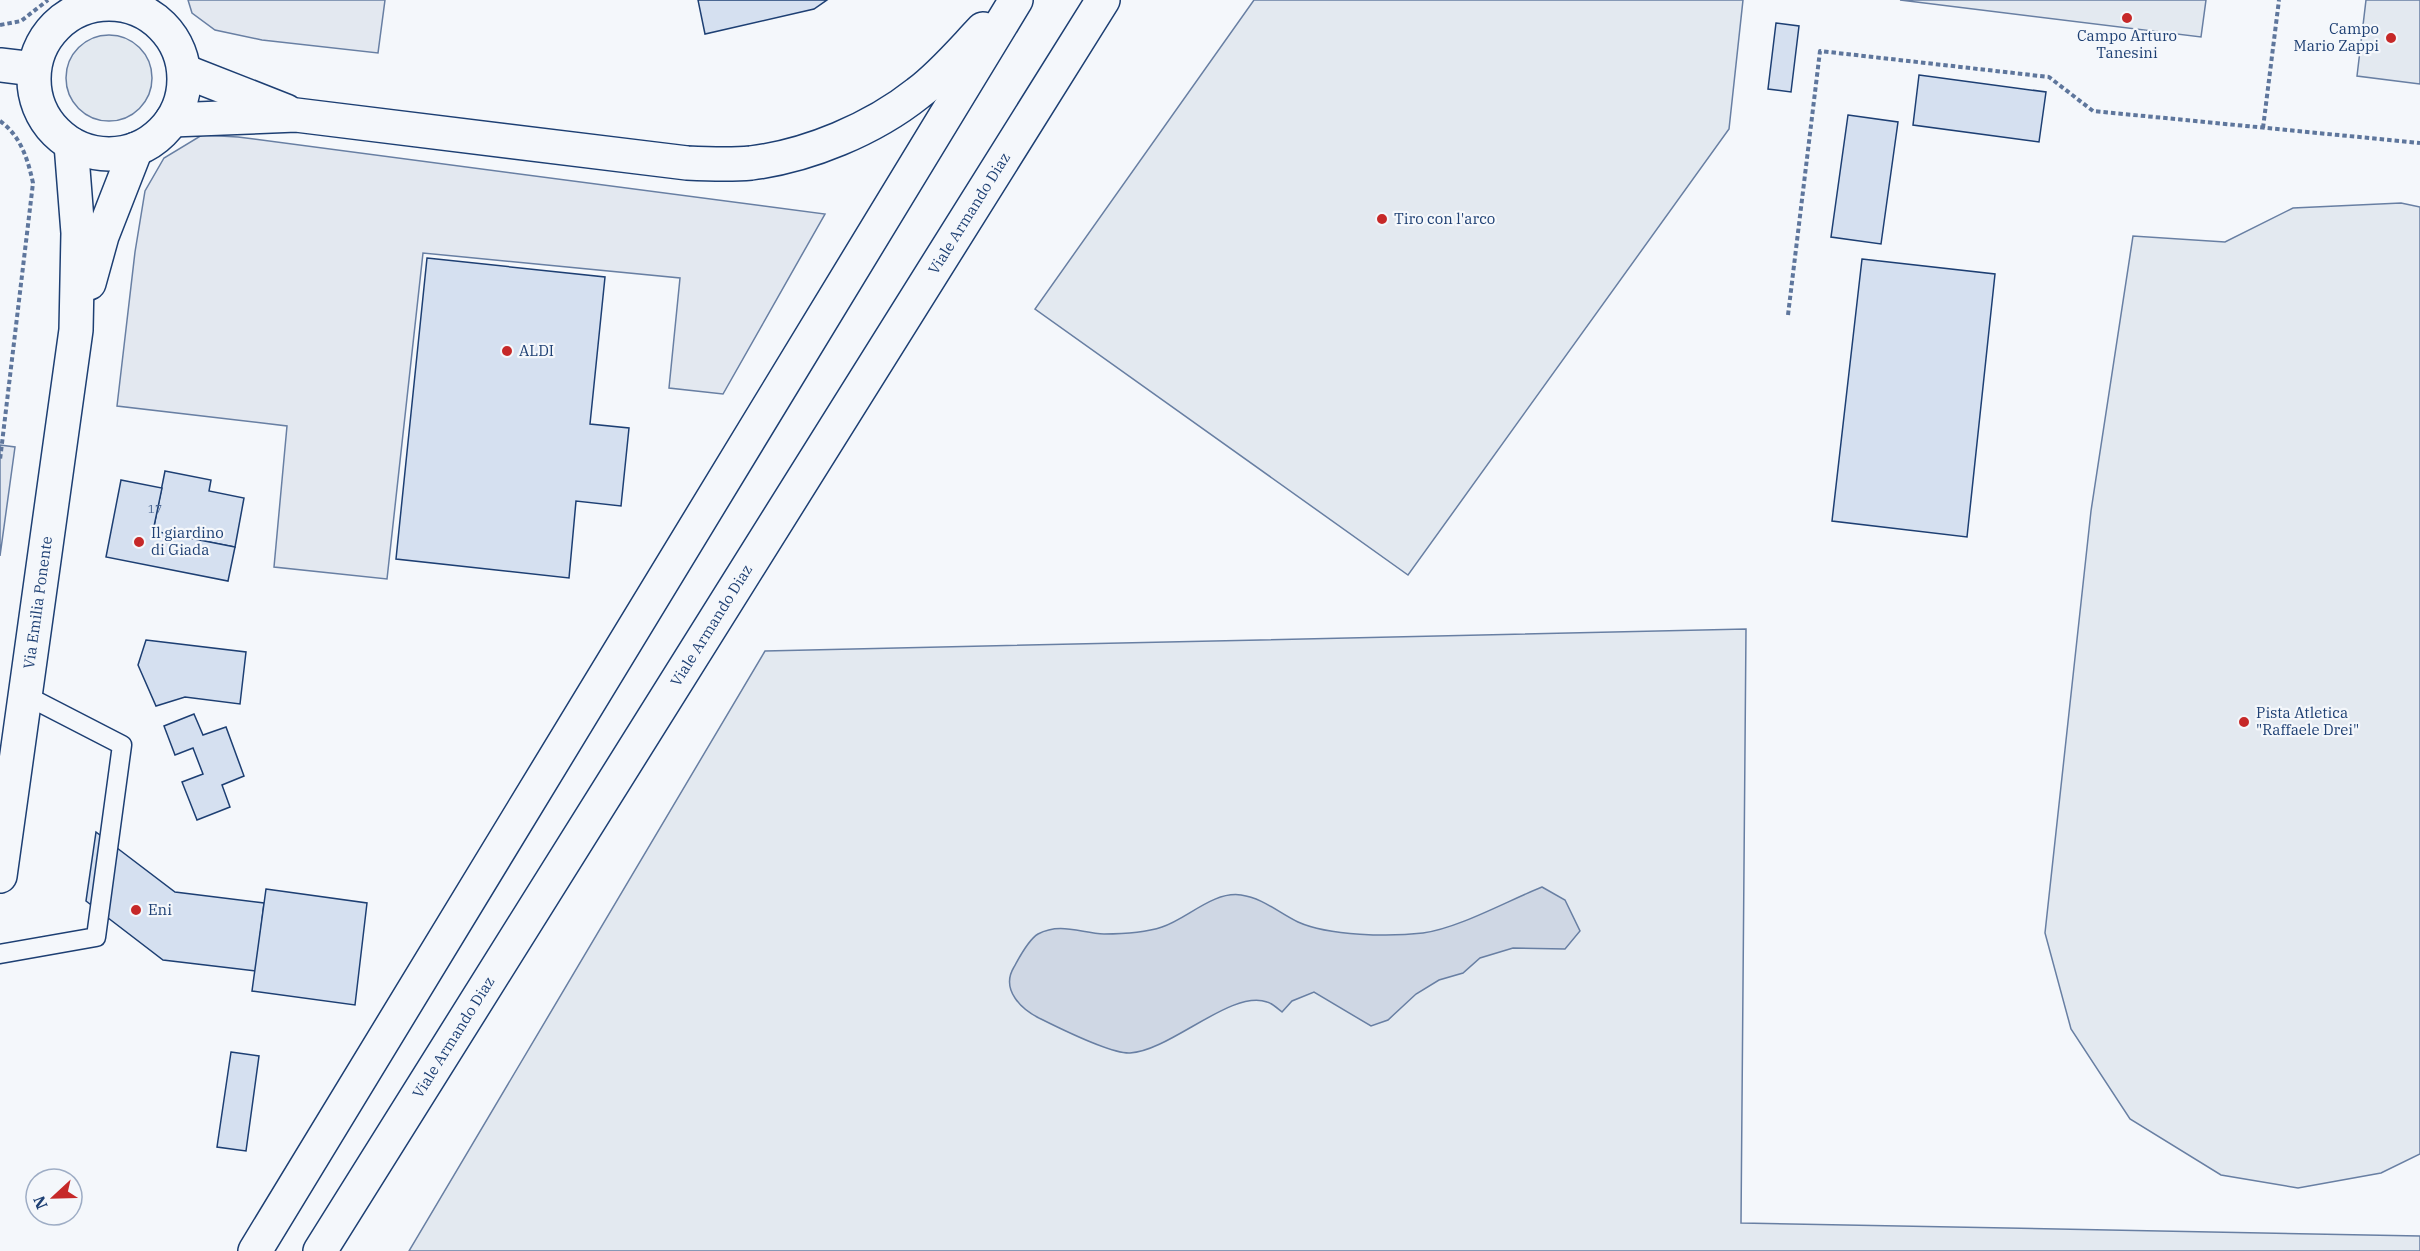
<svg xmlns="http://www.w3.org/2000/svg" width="2420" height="1251" viewBox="0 0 2420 1251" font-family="'IBM Plex Serif',serif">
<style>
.green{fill:#e3e9f0;stroke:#687fa3;stroke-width:1.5}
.parking{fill:#e3e8f0;stroke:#687fa3;stroke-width:1.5}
.water{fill:#cfd7e4;stroke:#687fa3;stroke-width:1.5}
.building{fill:#d5e0f0;stroke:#1d3f73;stroke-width:1.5}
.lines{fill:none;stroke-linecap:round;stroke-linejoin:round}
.service-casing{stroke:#1d3f73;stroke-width:21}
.minor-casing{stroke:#1d3f73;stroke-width:36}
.primary-casing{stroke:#1d3f73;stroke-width:36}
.path{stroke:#5e769c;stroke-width:4;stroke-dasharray:4.5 3;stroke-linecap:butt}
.service{stroke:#f4f7fb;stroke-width:18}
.minor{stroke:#f4f7fb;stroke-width:33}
.primary{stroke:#f4f7fb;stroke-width:33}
.poi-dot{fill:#c62828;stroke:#f4f7fb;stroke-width:2}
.labels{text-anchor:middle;stroke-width:4.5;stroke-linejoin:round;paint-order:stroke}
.number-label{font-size:12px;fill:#4b6792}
.poi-label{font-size:15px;fill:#1d3f73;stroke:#f4f7fb;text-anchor:start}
.street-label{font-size:15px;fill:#1d3f73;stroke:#f4f7fb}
</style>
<rect width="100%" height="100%" fill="#f4f7fb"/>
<g class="green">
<polygon points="1254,0 1743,0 1729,129 1408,575 1035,309"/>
<polygon points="1900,0 2206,0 2201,37"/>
<polygon points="2366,0 2420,0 2420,84 2357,76"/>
<circle cx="109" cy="78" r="43"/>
<polygon points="2401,203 2420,207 2420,1154 2381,1173 2298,1188 2221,1175 2130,1119 2071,1029 2045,933 2091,511 2133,236 2225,242 2293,208"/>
<polygon points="1746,629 1741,1223 2420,1236 2420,1251 409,1251 765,651"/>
</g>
<g class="parking">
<polygon points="188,0 385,0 378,53 262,40 215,30 192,13"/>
<polygon points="202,135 238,137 825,214 723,394 669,388 680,278 423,253 387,579 274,567 287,426 117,406 135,252 145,191 164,158"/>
<polygon points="0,445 15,447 0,556"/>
</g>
<path class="water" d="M1542 887 1565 900 1580 931 1565 949 1513 948 1480 958 1463 973 1439 980 1416 994 1388 1020 1371 1026 1314 992 1292 1001 1282 1012C1278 1009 1272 1003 1267 1002 1232 989 1170 1051 1130 1053 1111 1054 1059 1028 1041 1019 1022 1010 1000 990 1014 967 1019 958 1028 940 1038 934 1060 922 1081 933 1104 934 1123 934 1144 933 1162 927 1187 919 1213 891 1241 895 1263 898 1279 913 1298 922 1329 936 1390 937 1423 933 1459 928 1507 901 1542 887Z"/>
<g class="building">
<polygon points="698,0 827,0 814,9 705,34"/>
<polygon points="1776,23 1799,26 1791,92 1768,89"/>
<polygon points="1919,75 2046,92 2039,142 1913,125"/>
<polygon points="1848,115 1898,122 1881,244 1831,237"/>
<polygon points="427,258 605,277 590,424 629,428 621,506 576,501 569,578 396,559"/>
<polygon points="1862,259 1995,274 1967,537 1832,521"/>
<polygon points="165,471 211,480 209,491 244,498 235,547 153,531"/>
<polygon points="121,480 162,488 153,531 235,547 228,581 106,557"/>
<polygon points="146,640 246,652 240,704 185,697 156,706 138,665"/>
<polygon points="194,714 203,735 226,727 244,776 222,785 230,807 197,820 182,782 203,774 193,748 175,755 164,726"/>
<polygon points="96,832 175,892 264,903 256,971 163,960 86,901"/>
<polygon points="266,889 367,903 355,1005 252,991"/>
<polygon points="231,1052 259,1056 246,1151 217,1147"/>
</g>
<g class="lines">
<defs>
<polyline id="service" points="0,954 96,937 122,745 25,695"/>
<polyline id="minor" points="0,65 34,69"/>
<g id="primary">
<circle cx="109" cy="79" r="75"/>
<polyline points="184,71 286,111"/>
<path d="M172 120 296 115 687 163C708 164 730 165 751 163 808 156 873 129 918 93 942 75 962 51 983 29"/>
<polyline points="89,283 102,236 136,149"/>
<path id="s1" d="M0 876 76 330 78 233 71 144"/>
<polyline points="255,1251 1016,0"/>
<path id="s2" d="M320 1251 1103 0"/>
</g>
</defs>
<use href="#service" class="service-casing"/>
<use href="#minor" class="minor-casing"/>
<use href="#primary" class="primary-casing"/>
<g class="path">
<polyline points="0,25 21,21 48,0"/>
<path d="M0 121C21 136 28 160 33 183L0 460"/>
<polyline points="2263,128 2279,0"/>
<polyline points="1788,315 1820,51 2049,77 2093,111 2420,143"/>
</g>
<use href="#service" class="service"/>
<use href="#minor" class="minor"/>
<use href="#primary" class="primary"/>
</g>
<g class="poi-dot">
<circle cx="2127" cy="18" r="6"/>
<circle cx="2391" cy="38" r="6"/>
<circle cx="1382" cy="219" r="6"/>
<circle cx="507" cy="351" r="6"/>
<circle cx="139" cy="542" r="6"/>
<circle cx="2244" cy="722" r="6"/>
<circle cx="136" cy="910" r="6"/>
</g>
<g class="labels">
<g class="number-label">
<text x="155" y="513">17</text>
</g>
<g class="poi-label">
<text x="2379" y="34" text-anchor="end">Campo<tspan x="2379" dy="17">Mario Zappi</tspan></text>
<text x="2127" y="41" text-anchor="middle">Campo Arturo<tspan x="2127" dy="17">Tanesini</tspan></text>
<text x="1394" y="224">Tiro con l'arco</text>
<text x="519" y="356">ALDI</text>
<text x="151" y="538">Il giardino<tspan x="151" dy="17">di Giada</tspan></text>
<text x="2256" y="718">Pista Atletica<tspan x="2256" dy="17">"Raffaele Drei"</tspan></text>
<text x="148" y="915">Eni</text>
</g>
<g class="street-label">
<text dy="5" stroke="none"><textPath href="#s2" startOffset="1224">Viale Armando Diaz</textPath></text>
<text dy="5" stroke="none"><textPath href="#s1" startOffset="276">Via Emilia Ponente</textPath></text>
<text dy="5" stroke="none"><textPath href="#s2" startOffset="738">Viale Armando Diaz</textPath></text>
<text dy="5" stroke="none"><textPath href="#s2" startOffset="252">Viale Armando Diaz</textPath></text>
</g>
</g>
<g transform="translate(54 1197) rotate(248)"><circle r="28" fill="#f4f7fb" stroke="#9eadc5" stroke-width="1.5"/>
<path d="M0-4.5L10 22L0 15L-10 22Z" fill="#c62828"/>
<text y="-9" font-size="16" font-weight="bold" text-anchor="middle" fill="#1d3f73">N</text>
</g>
</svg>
